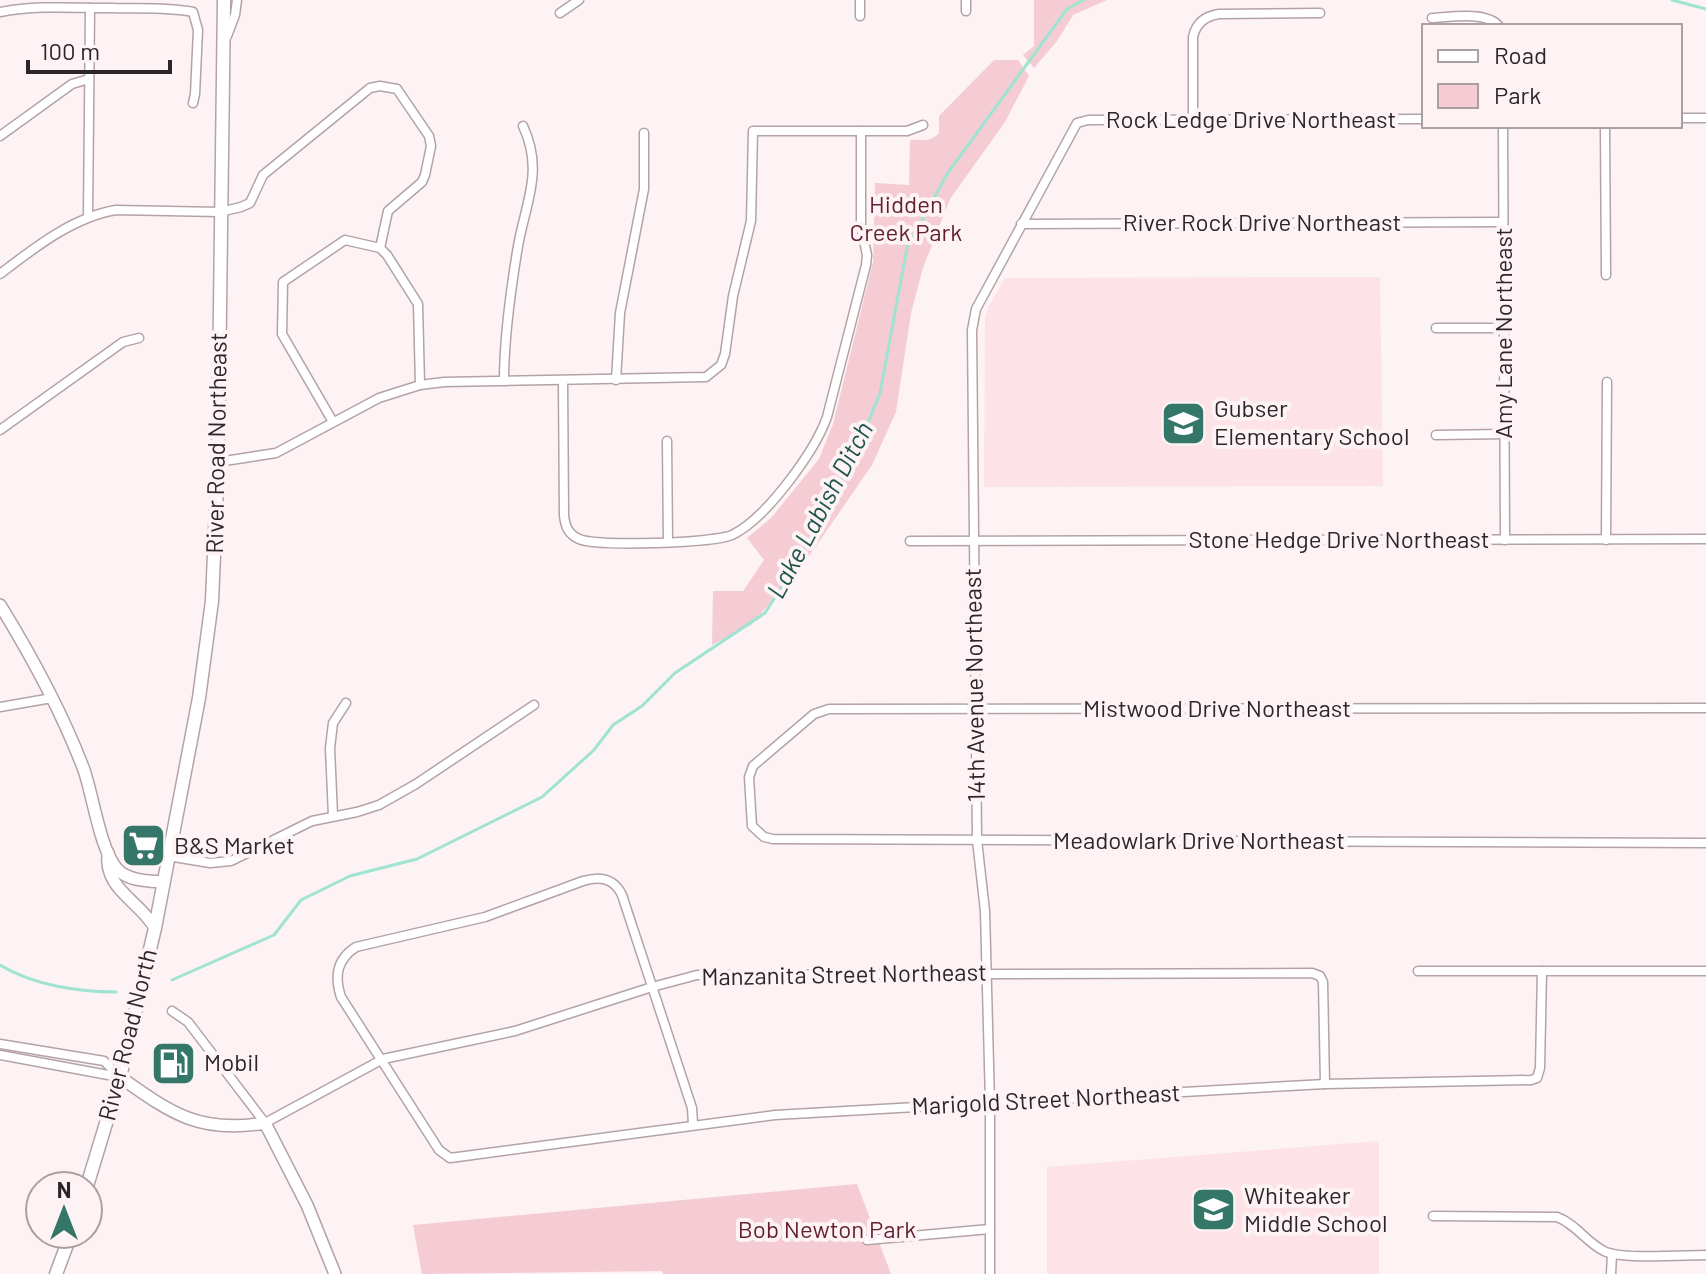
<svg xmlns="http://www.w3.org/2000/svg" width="1706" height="1274" viewBox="0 0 1706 1274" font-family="Barlow,sans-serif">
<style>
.built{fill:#fde2e7}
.green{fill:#f5ccd4}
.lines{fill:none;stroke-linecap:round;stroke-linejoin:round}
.stream{stroke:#9fe3d2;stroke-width:3}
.street-casing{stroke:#b4a3a6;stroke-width:11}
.secondary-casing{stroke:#b4a3a6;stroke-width:14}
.primary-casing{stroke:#b4a3a6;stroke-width:15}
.street{stroke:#fff;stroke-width:8}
.secondary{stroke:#fff;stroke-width:11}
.primary{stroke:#fff;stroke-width:12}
.labels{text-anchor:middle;stroke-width:8;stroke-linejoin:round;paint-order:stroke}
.street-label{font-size:24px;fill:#2d2628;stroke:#fdf2f4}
.park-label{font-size:24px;fill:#631e33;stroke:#fdf2f4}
.poi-label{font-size:24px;fill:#2d2628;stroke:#fdf2f4;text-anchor:start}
.water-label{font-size:26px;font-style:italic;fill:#1c5449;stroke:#fdf2f4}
</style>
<rect width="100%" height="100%" fill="#fdf2f4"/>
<g class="built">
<polygon points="1380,277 1383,486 984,487 985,319 988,308 1005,278"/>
<polygon points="1379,1141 1379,1274 1047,1274 1047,1167"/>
</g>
<g class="green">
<polygon points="1034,0 1107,0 1073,15 1057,41 1034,68 1023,55 1034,46"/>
<path d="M994 60H1018L1029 76 1005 122 950 199 923 268 911 313 896 412 872 465 805 562 751 625 712 645 713 591H743L764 560 747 538 771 518 819 459 833 424 873 262 875 183 909 185 910 140C922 139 930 143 939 133V116Z"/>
<polygon points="857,1184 891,1274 663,1274 662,1271 422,1274 413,1225"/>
</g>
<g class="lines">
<g class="stream">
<polyline points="1672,0 1706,9"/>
<path d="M0 965C33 985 78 992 116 992"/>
<polyline points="172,980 274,935 301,900 350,876 417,859 542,797 594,750 613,725 642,706 675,673 765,613 795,566 855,455 880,393 907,248 947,174 1067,9 1084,0"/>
</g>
<defs>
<g id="street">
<polyline points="966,11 966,0"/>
<path d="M0 12C37 5 75 8 112 8 139 9 167 7 193 12L198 30 195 94 193 103"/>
<polyline points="560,13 579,0"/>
<polyline points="860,16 860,0"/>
<path d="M1432 18C1451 17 1486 11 1499 26"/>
<polyline points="227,36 235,15 237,0"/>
<polyline points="1680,118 1706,118"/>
<path d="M1193 120V37C1196 23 1205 16 1219 14L1320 13"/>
<polyline points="1503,126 1505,540"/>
<polyline points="1605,126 1606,275"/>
<polyline points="0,136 72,84 89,79"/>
<polyline points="88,217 90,8"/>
<polyline points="1021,224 1503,222"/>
<path d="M0 274C34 248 73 217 116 210L220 212 241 207 250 203 263 175 370 88 380 86 397 89 429 136 431 146 425 175 422 182 388 211 380 248"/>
<polyline points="1436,328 1504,328"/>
<polyline points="616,380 620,313 644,189 644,133"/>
<path d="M504 381C504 338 510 295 517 252 524 205 545 173 523 126"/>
<path d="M563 381 564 515C565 526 568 534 579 539 597 547 713 543 732 535 766 519 815 451 827 417L866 265 867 255 861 227V131"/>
<polyline points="333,422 282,334 283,282 345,240 380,248 387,255 418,304 420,385"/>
<polyline points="0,430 123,342 139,338"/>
<polyline points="1436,435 1505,434"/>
<polyline points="667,441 668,542"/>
<polyline points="218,462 276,453 379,398 420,385 444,382 706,377 721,365 725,354 733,296 751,221 753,131 907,131 923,125"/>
<polyline points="1606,540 1607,382"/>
<polyline points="910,541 1706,539"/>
<polyline points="0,707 52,698"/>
<polyline points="1706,708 829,709 814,714 753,766 749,777 752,826 764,837 773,839 1706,843"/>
<polyline points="333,816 330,748 333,723 346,703"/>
<polyline points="168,856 210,863 231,861 312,821 357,812 379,805 416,784 534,705"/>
<polyline points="1418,971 1706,971"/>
<polyline points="172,1011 188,1022 265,1123 383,1059 515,1031 652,987 697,975 1312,973 1320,976 1323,982 1325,1084"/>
<polyline points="0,1044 104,1061 120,1077"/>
<polyline points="0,1055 119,1077"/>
<path d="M693 1124 692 1108 622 895C614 878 600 876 583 881L485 917 356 947C337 959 334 976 341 997L439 1150 450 1158 775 1115 1325 1084 1531 1080 1537 1078 1540 1068 1542 971"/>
<path d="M1433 1216 1557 1217C1576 1224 1586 1242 1604 1251 1621 1260 1684 1255 1706 1255"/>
<polyline points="867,1240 990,1229"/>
<polyline points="990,1274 990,1103 985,911 977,840 972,330 976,309 1077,123 1088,120 1424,119"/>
<polyline points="1611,1274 1612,1254"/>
</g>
<g id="secondary">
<path d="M0 605C32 657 62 712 84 770 93 796 100 849 117 869 128 881 148 881 163 882"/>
<path d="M108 853C104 890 139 900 155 928"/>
<path d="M120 1077C171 1113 199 1134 265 1123L307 1205 335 1274"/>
</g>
<g id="primary">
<polyline points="87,1186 120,1077 155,928 199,698 212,601 218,462 224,0"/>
<polyline points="56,1274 71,1234"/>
</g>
</defs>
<use href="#street" class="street-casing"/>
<use href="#secondary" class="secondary-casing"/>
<use href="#primary" class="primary-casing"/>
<use href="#street" class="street"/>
<use href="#secondary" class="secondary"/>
<use href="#primary" class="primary"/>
</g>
<defs>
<symbol id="school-square" viewBox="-11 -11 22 22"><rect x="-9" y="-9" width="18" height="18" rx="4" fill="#347769" stroke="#fdf2f4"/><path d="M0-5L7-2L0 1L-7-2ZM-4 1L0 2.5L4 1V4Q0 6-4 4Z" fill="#fff"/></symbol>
<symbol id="supermarket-square" viewBox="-11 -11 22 22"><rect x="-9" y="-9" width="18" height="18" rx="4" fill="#347769" stroke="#fdf2f4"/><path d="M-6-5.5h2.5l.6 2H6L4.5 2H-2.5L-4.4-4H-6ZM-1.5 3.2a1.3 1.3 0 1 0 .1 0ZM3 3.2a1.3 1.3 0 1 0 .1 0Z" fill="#fff"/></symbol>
<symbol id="fuel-square" viewBox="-11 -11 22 22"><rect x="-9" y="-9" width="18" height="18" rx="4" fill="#347769" stroke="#fdf2f4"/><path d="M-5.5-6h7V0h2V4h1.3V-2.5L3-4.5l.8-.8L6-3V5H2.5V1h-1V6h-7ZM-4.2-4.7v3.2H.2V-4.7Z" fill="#fff"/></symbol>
</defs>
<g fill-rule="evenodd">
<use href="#school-square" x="1158" y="398" width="51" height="51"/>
<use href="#supermarket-square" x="118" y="820" width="51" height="51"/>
<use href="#fuel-square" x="148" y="1038" width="51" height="51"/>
<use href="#school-square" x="1188" y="1184" width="51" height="51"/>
</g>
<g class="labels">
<g class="street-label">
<text x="1251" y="128">Rock Ledge Drive Northeast</text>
<text x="1262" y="231">River Rock Drive Northeast</text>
<text transform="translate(1504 333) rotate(-90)" y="8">Amy Lane Northeast</text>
<text transform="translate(217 443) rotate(-89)" y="8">River Road Northeast</text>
<text x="1339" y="548">Stone Hedge Drive Northeast</text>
<text transform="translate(975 685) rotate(-91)" y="8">14th Avenue Northeast</text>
<text x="1217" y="717">Mistwood Drive Northeast</text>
<text x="1199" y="849">Meadowlark Drive Northeast</text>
<text transform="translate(844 975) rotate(-1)" y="8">Manzanita Street Northeast</text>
<text transform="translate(128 1035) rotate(-76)" y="8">River Road North</text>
<text transform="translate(1046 1100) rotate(-3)" y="8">Marigold Street Northeast</text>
</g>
<g class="park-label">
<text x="906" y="213">Hidden<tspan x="906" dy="28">Creek Park</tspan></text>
<text x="827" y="1238">Bob Newton Park</text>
</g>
<g class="poi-label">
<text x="1214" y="417">Gubser<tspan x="1214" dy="28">Elementary School</tspan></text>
<text x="174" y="854">B&amp;S Market</text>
<text x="204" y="1071">Mobil</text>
<text x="1244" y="1204">Whiteaker<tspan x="1244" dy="28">Middle School</tspan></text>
</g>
<g class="water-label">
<text transform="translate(820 510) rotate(-62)" y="9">Lake Labish Ditch</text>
</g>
</g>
<rect x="1422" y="24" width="260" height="104" fill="#fdf2f4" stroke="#aaa0a2" stroke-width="2"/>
<rect x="1438" y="50" width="40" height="12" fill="#ffffff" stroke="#aaa0a2" stroke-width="2"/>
<text x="1494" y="64" font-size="24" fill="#2d2628">Road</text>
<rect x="1438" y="84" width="40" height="24" fill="#f5ccd4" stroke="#aaa0a2" stroke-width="2"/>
<text x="1494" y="104" font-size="24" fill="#2d2628">Park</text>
<g transform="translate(64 1210)"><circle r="38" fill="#fdf2f4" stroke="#aaa0a2" stroke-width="2"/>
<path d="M0-6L14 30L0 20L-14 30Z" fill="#347769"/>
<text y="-12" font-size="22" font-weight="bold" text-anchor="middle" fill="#2d2628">N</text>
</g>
<path d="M28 60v12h142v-12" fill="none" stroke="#2d2628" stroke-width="4"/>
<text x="40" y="60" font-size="24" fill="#2d2628" stroke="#fdf2f4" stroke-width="6" paint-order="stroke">100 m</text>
</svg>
